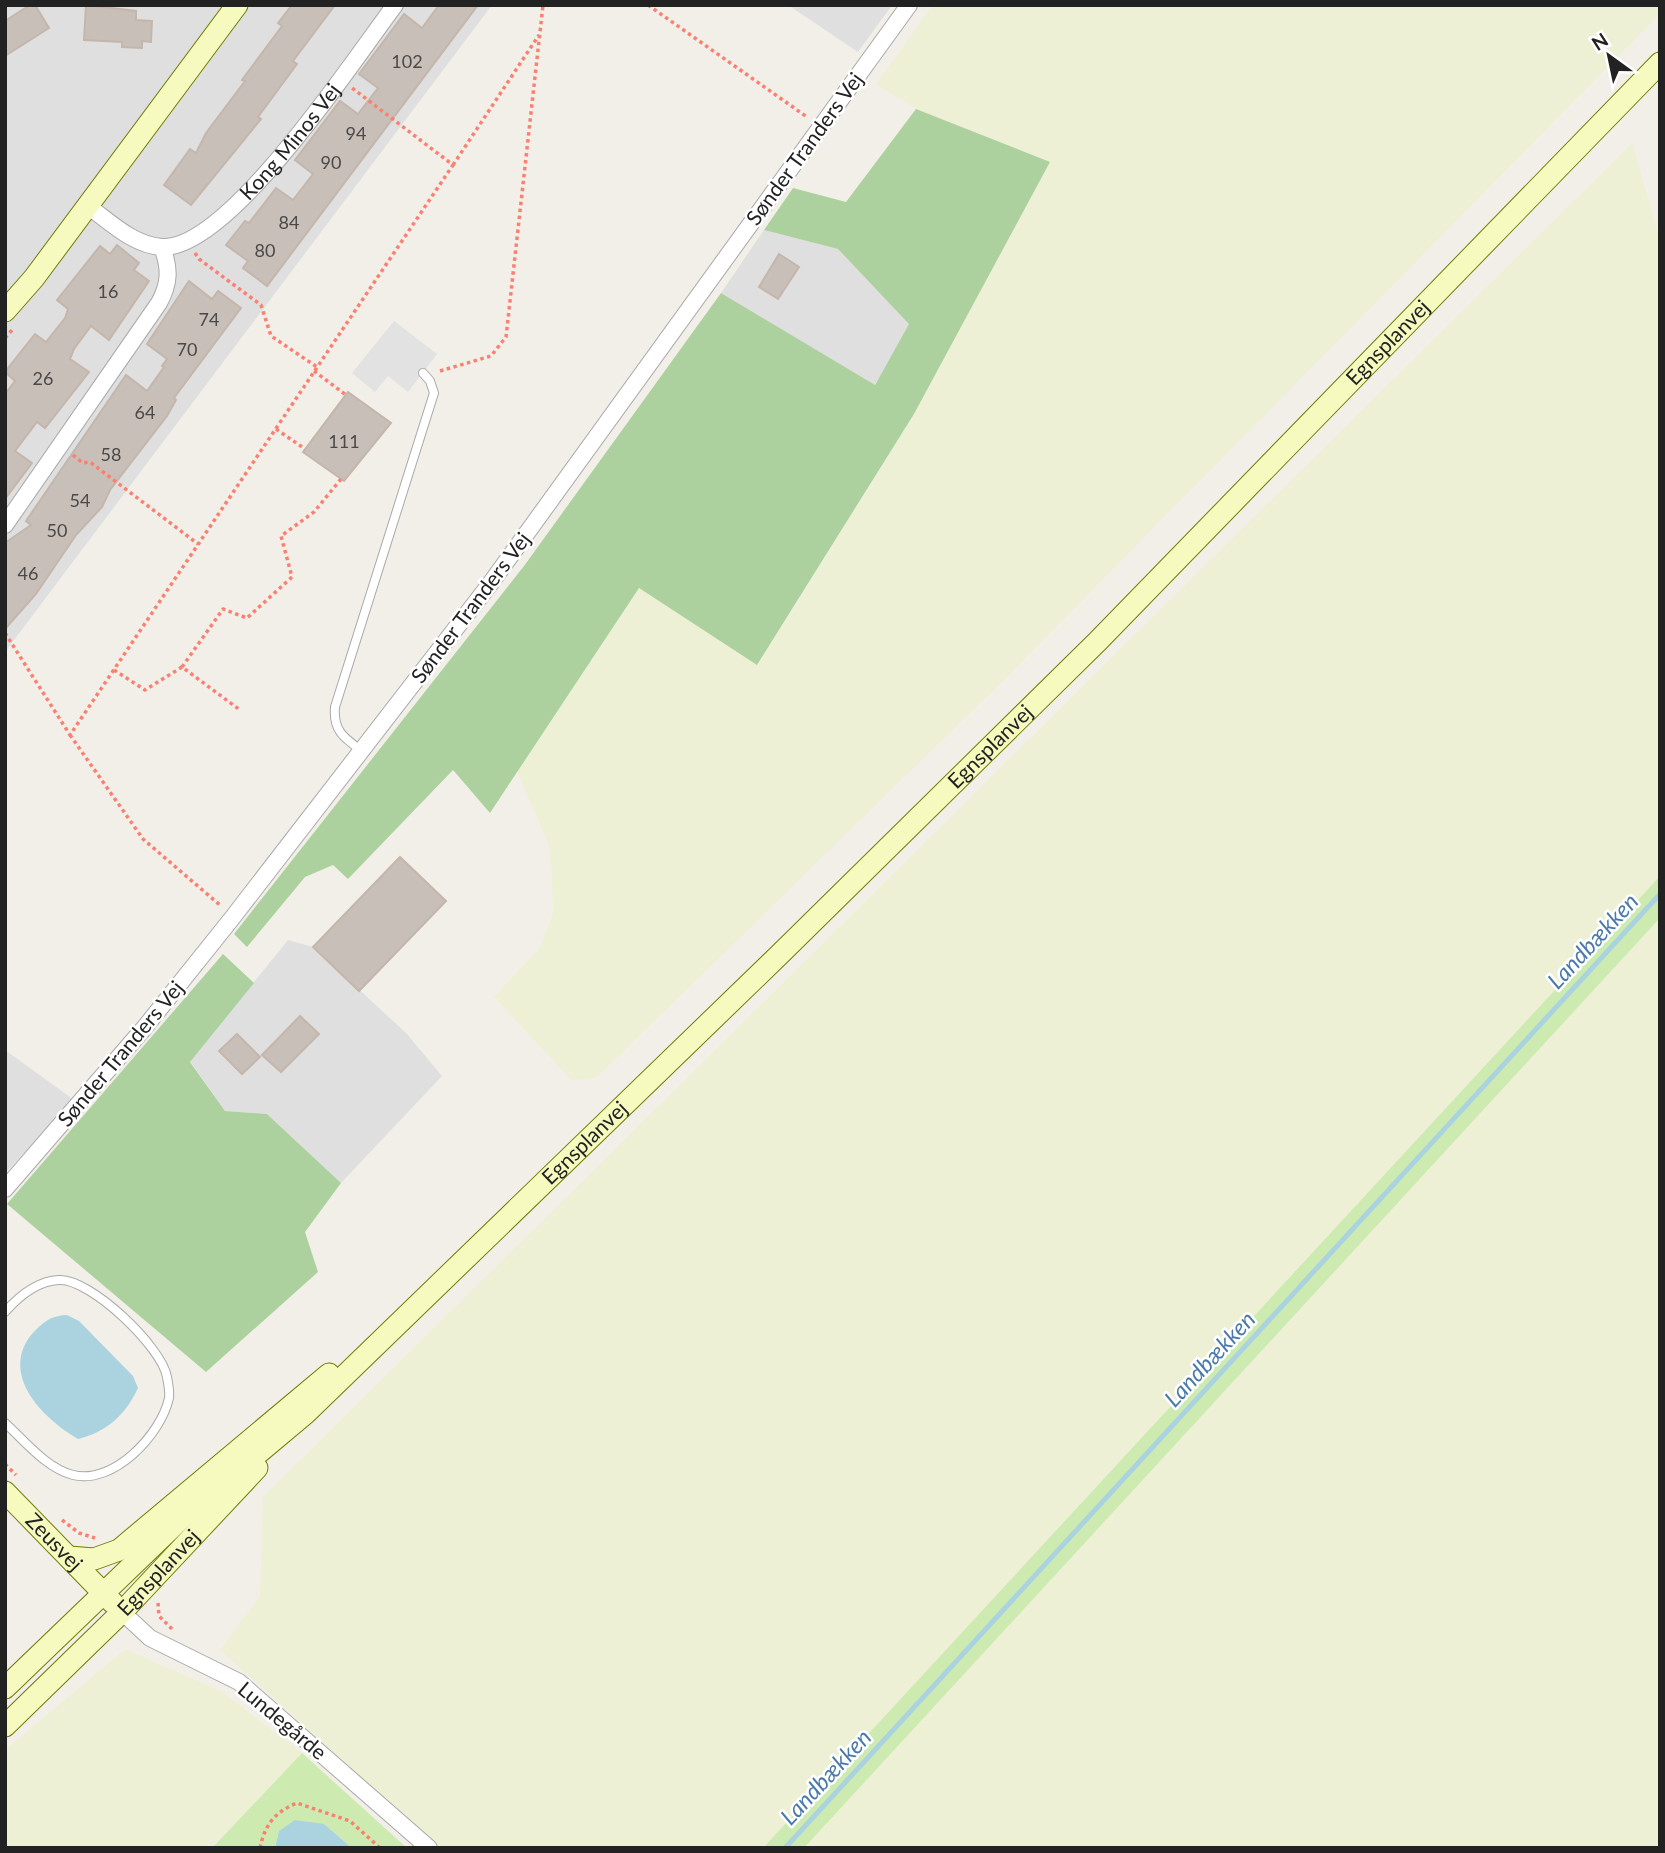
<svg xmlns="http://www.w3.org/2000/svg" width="1665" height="1853" viewBox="0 0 1665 1853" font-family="Lato,sans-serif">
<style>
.residential{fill:#e0dfdf}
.farmland{fill:#eef0d5}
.grass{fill:#cdebb0}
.forest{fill:#add19e}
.parking{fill:#e2e2e2}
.water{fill:#aad3df}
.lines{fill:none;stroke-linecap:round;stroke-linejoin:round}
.stream{stroke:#aad3df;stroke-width:5}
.building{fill:#c7bfb8;stroke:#c4b6ab;stroke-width:2}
.lane-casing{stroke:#a9a9a9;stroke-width:10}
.street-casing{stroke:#a9a9a9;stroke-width:18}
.secondary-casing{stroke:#707d05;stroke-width:23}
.path{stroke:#fa8072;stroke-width:3.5;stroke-dasharray:3.5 3.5;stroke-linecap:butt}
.lane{stroke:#fff;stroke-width:8}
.street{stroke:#fff;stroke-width:16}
.secondary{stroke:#f7fabf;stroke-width:21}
.labels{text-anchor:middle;stroke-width:5;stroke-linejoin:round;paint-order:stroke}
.number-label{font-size:18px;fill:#4b4948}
.street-label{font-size:21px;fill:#222;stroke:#fff}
.water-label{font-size:23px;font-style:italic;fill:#4a7aab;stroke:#fff}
</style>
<rect width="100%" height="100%" fill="#f2efe9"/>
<g class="residential">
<polygon points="5,5 492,5 5,652"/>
<polygon points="788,5 892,5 858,52"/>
<polygon points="764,230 838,249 910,324 874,386 721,293"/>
<polygon points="288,940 313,947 406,1033 442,1076 341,1183 267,1114 225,1111 190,1061"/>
<polygon points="5,1050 74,1100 5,1173"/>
</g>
<g class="farmland">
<polygon points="933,5 1660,5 1660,14 1002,682 595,1079 571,1080 494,997 539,949 554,911 549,845 517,771 639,588 758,665 914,414 1049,163 916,109 876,84"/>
<polygon points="1632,143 1660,240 1660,876 763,1848 440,1848 220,1650 260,1596 263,1497"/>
<polygon points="1660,918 1660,1848 804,1848 905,1738"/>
<polygon points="125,1649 221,1691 302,1753 212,1848 5,1848 5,1750"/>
</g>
<g class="grass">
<polygon points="1660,876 1660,918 804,1848 763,1848"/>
<polygon points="302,1753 407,1848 352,1848 324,1824 279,1831 275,1848 212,1848"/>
</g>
<g class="forest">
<polygon points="916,109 1050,162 914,414 757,665 639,588 490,813 453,770 348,879 333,865 305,877 247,947 234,934 524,566 721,293 875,385 909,324 838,249 764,230 793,188 846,202"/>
<polygon points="223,954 254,983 190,1062 225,1111 267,1114 341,1183 305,1232 318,1272 206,1372 7,1204"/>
</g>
<polygon class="parking" points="394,321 437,354 408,392 388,376 375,392 352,373"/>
<g class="water">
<path d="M67 1315 79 1321 133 1376 138 1388C126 1414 107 1432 78 1439 42 1418 0 1375 31 1335 43 1322 50 1316 67 1315Z"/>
<polygon points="295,1820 324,1824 352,1848 275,1848 279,1831"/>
</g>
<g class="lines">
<polyline class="stream" points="785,1848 1660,894"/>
</g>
<g class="building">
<polygon points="30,5 35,5 49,28 5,56 5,21"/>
<polygon points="86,5 136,11 136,20 152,21 151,42 142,41 142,48 122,47 122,42 84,40"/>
<polygon points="292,5 335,5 293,61 297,64 258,117 261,119 191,205 164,185 190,149 196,153 206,133 245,81 242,80 282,26 278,23"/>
<polygon points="439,5 478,5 267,286 243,268 248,261 226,245 245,221 249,223 276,188 293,200 313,174 295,160 340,101 358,114 378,88 359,74 404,14 422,28"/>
<polygon points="117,245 139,263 134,270 149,281 109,340 91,326 74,349 70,359 89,372 45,428 37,422 15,451 32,463 5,499 5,394 15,381 5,372 35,334 46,342 65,318 68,309 57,300 100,246 110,254"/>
<polygon points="779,254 799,267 778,299 759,287"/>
<polygon points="189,281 212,299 218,291 241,308 174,398 176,400 167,416 110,490 102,507 76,535 36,594 5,629 5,543 31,525 26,521 126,375 147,391 164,367 162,366 167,359 147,344"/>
<polygon points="348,392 391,423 344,481 303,452"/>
<polygon points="400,857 446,901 359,991 313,947"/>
<polygon points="300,1016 319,1034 281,1072 262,1055"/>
<polygon points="237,1034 260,1057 242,1074 219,1051"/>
</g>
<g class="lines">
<defs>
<g id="lane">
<path d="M362 751C344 738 333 731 335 707L434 393 430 381 423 373"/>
<path d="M5 1312C19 1296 37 1281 59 1280 90 1278 162 1347 167 1377 168 1383 170 1392 169 1398 161 1435 113 1485 73 1475 46 1468 25 1441 5 1423"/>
</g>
<g id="street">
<path id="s1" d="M88 206C110 222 133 245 162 247 229 250 354 59 395 5"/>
<path d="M5 525 159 303C170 283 170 268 162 247"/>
<polyline points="5,1189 145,1027 233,917 490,584 909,5"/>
<polyline points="122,1612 150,1638 239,1682 429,1848"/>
</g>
<g id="secondary">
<polyline points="5,311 34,278 237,5"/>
<path id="s2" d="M5 1492 113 1603"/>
<polyline points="69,1557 94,1559 119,1550 329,1374"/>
<path id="s3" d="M5 1688 189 1511 305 1414 777 957 1098 641 1660 63"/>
<path id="s4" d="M5 1726 122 1612 257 1468"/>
</g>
</defs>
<use href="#lane" class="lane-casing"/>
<use href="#street" class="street-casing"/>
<use href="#secondary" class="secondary-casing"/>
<g class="path">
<polyline points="648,5 807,117"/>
<polyline points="453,165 539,35"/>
<polyline points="195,253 199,259 261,305 271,336 317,367"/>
<polyline points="5,338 13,329"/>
<polyline points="314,371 346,395"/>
<polyline points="440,371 491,356 506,337 543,5"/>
<polyline points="276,429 305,449"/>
<polyline points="73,455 83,463 90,462 198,544"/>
<polyline points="5,633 70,735 453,165 352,88"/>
<polyline points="182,667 223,609 247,618 292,577 281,536 314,512 341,479"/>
<polyline points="114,670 145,690 182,667 240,710"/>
<polyline points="70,735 143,839 221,906"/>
<polyline points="5,1464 16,1475"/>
<polyline points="62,1520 79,1533 95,1538"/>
<polyline points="158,1603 159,1616 172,1629"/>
<path d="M260 1848C265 1824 275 1812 297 1803L350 1821 380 1848"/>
</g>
<use href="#lane" class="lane"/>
<use href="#street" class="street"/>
<use href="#secondary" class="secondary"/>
</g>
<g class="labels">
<g class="number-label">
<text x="407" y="68">102</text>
<text x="356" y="140">94</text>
<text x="331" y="169">90</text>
<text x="289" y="229">84</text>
<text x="265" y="257">80</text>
<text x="108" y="298">16</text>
<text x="209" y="326">74</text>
<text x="187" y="356">70</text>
<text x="43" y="385">26</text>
<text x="145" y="419">64</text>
<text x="344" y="448">111</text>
<text x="111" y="461">58</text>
<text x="80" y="507">54</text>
<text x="57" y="537">50</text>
<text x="28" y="580">46</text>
</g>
<g class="street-label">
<text dy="7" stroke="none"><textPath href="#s1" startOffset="256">Kong Minos Vej</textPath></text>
<text transform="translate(805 149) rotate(-54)" y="7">Sønder Tranders Vej</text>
<text dy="7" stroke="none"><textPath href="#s3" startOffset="1930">Egnsplanvej</textPath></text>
<text transform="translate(471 608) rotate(-53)" y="7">Sønder Tranders Vej</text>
<text dy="7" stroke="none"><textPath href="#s3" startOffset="1363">Egnsplanvej</textPath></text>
<text transform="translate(121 1054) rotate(-50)" y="7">Sønder Tranders Vej</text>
<text dy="7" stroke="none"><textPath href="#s3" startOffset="796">Egnsplanvej</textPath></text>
<text dy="7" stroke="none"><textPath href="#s2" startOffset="70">Zeusvej</textPath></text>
<text dy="7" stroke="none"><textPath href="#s4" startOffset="217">Egnsplanvej</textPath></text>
<text transform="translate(282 1721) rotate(40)" y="7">Lundegårde</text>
</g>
<g class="water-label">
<text transform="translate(1593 941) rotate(-47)" y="8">Landbækken</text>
<text transform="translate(1210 1359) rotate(-47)" y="8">Landbækken</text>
<text transform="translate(826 1777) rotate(-47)" y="8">Landbækken</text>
</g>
</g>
<rect width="1665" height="1853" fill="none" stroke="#222222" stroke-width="14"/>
<g transform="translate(1609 56) rotate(327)" stroke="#ffffff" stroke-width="5" paint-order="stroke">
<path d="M0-5L12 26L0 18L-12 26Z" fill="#222222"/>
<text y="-10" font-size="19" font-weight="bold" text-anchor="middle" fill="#222222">N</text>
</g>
</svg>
